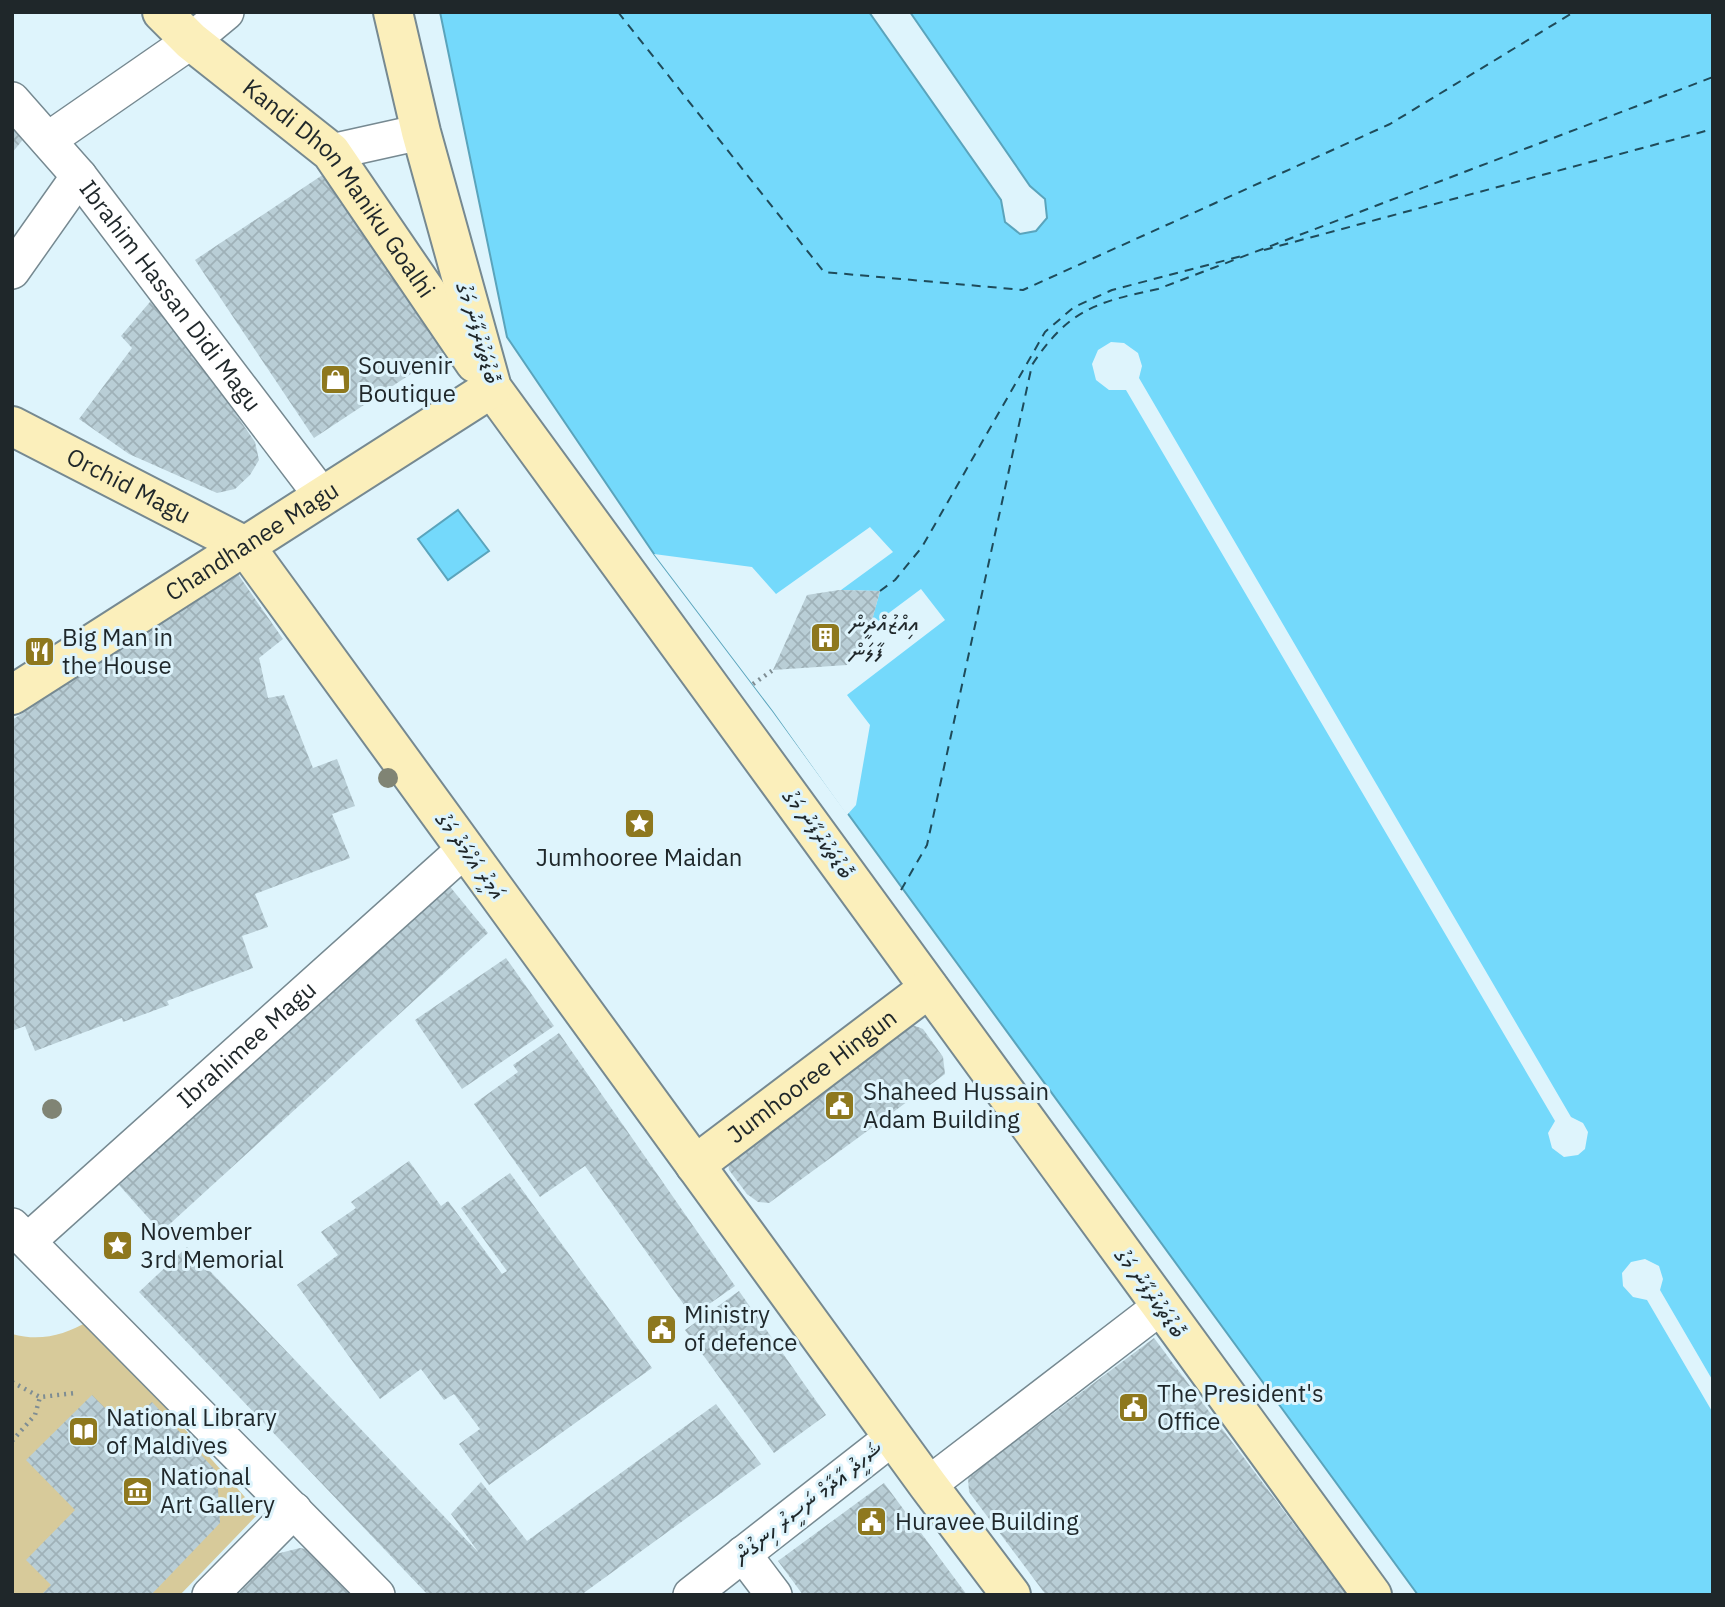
<svg xmlns="http://www.w3.org/2000/svg" width="1725" height="1607" viewBox="0 0 1725 1607" font-family="'IBM Plex Sans','Noto Sans Thaana',sans-serif">
<style>
.park{fill:#d7ca9a}
.water{fill:#74d9fb;stroke:#5aa4bc;stroke-width:2}
.pier{fill:#def4fc}
.lines{fill:none;stroke-linecap:round;stroke-linejoin:round}
.ferry{stroke:#1f4b5a;stroke-width:2;stroke-dasharray:9 7;stroke-linecap:butt}
.building{fill:url(#building-cross-hatch)}
.street-casing{stroke:#768991;stroke-width:38}
.secondary-casing{stroke:#768991;stroke-width:42}
.path{stroke:#7e8d93;stroke-width:4.5;stroke-dasharray:2 5;stroke-linecap:butt}
.street{stroke:#fff;stroke-width:35}
.secondary{stroke:#fbefbb;stroke-width:38}
.tree{fill:#808474}
.labels{text-anchor:middle;stroke-width:6;stroke-linejoin:round;paint-order:stroke}
.street-label{font-size:24px;fill:#1f272a;stroke:#def4fc}
.poi-label{font-size:24px;fill:#1f272a;stroke:#def4fc;text-anchor:start}
</style>
<defs>
<pattern id="building-cross-hatch" width="8" height="8" patternUnits="userSpaceOnUse" patternTransform="scale(1.75)"><rect width="8" height="8" fill="#b9ced6"/><path d="M0 0l8 8M0 8l8-8" fill="none" stroke="#9fb1b8"/></pattern>
</defs>
<rect width="100%" height="100%" fill="#def4fc"/>
<path class="park" d="M89 1321 259 1513 180 1595H12V1334C41 1342 64 1335 89 1321Z"/>
<g class="water">
<polygon points="440,12 869,12 1001,200 1005,222 1020,234 1036,231 1047,218 1045,199 1030,186 910,12 1713,12 1713,1595 1418,1595 773,711 654,554 507,337"/>
<polygon points="458,510 489,551 448,580 418,539"/>
</g>
<g class="pier">
<polygon points="1111,342 1124,343 1138,353 1142,366 1139,378 1571,1117 1583,1123 1588,1132 1585,1149 1578,1155 1564,1157 1552,1148 1548,1133 1555,1121 1126,390 1109,390 1096,380 1092,364 1098,350"/>
<polygon points="870,527 893,552 841,590 880,591 870,627 921,589 945,620 847,695 870,725 856,805 847,815 773,711 654,554 752,567 776,594"/>
<polygon points="1645,1259 1659,1266 1663,1279 1660,1290 1713,1381 1713,1413 1647,1300 1633,1297 1623,1286 1622,1273 1631,1262"/>
</g>
<g class="lines">
<g class="ferry">
<polyline points="618,12 824,272 1023,290 1390,124 1574,12"/>
<polyline points="1264,250 1713,129"/>
<polyline points="880,591 895,580 922,547 1045,332 1074,307 1112,290 1242,256"/>
<path d="M901 890 927 845 1032 365C1068 310 1096 302 1158 289L1713 77"/>
</g>
</g>
<g class="building">
<polygon points="12,124 25,137 12,153"/>
<polygon points="324,174 444,352 314,438 195,260"/>
<polygon points="155,296 255,442 259,460 250,475 235,489 217,493 129,454 79,419 132,348 121,336"/>
<polygon points="237,573 283,639 259,658 268,698 284,695 313,768 337,759 355,806 332,814 350,858 255,894 268,927 242,936 253,968 167,1001 169,1005 123,1022 122,1018 35,1051 25,1026 12,1031 12,720"/>
<polygon points="839,590 880,591 870,628 847,665 773,670 807,595"/>
<polygon points="447,883 488,933 161,1232 119,1185"/>
<polygon points="506,958 554,1026 462,1089 415,1020"/>
<polygon points="905,1022 923,1029 943,1057 945,1074 769,1203 758,1202 747,1194 729,1170 727,1153"/>
<polygon points="559,1033 735,1286 692,1316 585,1166 540,1197 474,1104 518,1072 513,1065"/>
<polygon points="409,1161 441,1206 448,1201 502,1274 507,1271 461,1208 510,1173 652,1368 489,1485 459,1444 480,1429 454,1394 444,1400 421,1369 380,1399 297,1285 338,1255 321,1232 356,1208 351,1202"/>
<polygon points="187,1247 479,1553 451,1514 481,1482 527,1541 716,1404 761,1464 581,1595 428,1595 139,1292"/>
<polygon points="739,1291 826,1415 774,1453 685,1330"/>
<polygon points="1154,1338 1347,1595 1046,1595 969,1492 968,1477"/>
<polygon points="92,1395 125,1428 152,1402 217,1472 220,1523 151,1595 41,1595 51,1585 26,1560 75,1510 26,1460"/>
<polygon points="884,1483 967,1595 803,1595 778,1561"/>
<polygon points="300,1548 318,1551 359,1595 237,1595 276,1554"/>
</g>
<g class="lines">
<defs>
<g id="street">
<path id="s1" d="M12 100 79 176 322 496"/>
<polyline points="48,140 191,41 226,12"/>
<polyline points="331,152 421,132"/>
<polyline points="12,271 79,176"/>
<polyline points="12,1226 377,1595"/>
<path id="s2" d="M28 1241 465 849"/>
<polyline points="928,1485 1160,1307"/>
<polyline points="743,1554 774,1595"/>
<polyline points="210,1595 294,1510"/>
<polyline points="691,1595 893,1437"/>
</g>
<g id="secondary">
<path id="s3" d="M162 12 191 41 331 152 475 363"/>
<polyline points="393,12 421,132 492,388 1372,1595"/>
<path id="s4" d="M12 426 245 546 928 1485 1011 1595"/>
<path id="s5" d="M12 695 492 388"/>
<path id="s6" d="M695 1165 929 988"/>
</g>
</defs>
<use href="#street" class="street-casing"/>
<use href="#secondary" class="secondary-casing"/>
<g class="path">
<polyline points="753,684 773,670"/>
<polyline points="12,1382 40,1397 76,1393"/>
<polyline points="12,1441 35,1415 40,1397"/>
</g>
<use href="#street" class="street"/>
<use href="#secondary" class="secondary"/>
</g>
<g class="tree">
<circle cx="388" cy="778" r="10"/>
<circle cx="52" cy="1109" r="10"/>
</g>
<defs>
<symbol id="shop-square" viewBox="-11 -11 22 22"><rect x="-9" y="-9" width="18" height="18" rx="4" fill="#8e781e" stroke="#def4fc"/><path d="M-5-2.5h2.3a2.7 3.5 0 0 1 5.4 0H5L5.5 6h-11ZM-1.5-2.5h3a1.5 2.3 0 0 0-3 0Z" fill="#fff"/></symbol>
<symbol id="building-square" viewBox="-11 -11 22 22"><rect x="-9" y="-9" width="18" height="18" rx="4" fill="#8e781e" stroke="#def4fc"/><path d="M-4-6H4V6H1V3H-1V6H-4ZM-2.5-4.3h1.7v1.8h-1.7ZM.8-4.3h1.7v1.8H.8ZM-2.5-1h1.7V.8h-1.7ZM.8-1h1.7V.8H.8Z" fill="#fff"/></symbol>
<symbol id="restaurant-square" viewBox="-11 -11 22 22"><rect x="-9" y="-9" width="18" height="18" rx="4" fill="#8e781e" stroke="#def4fc"/><path d="M-5-6h1v4h1v-4h1v4h1v-4h1v5L-1.5 .5V6h-2V.5L-5-1ZM5-6V6H3V1.5H1.5Q1.5-4 5-6Z" fill="#fff"/></symbol>
<symbol id="sight-square" viewBox="-11 -11 22 22"><rect x="-9" y="-9" width="18" height="18" rx="4" fill="#8e781e" stroke="#def4fc"/><path d="M0-6L1.8-2.2L6-1.7L2.9 1.2L3.7 5.4L0 3.3L-3.7 5.4L-2.9 1.2L-6-1.7L-1.8-2.2Z" fill="#fff"/></symbol>
<symbol id="civic-square" viewBox="-11 -11 22 22"><rect x="-9" y="-9" width="18" height="18" rx="4" fill="#8e781e" stroke="#def4fc"/><path d="M-.6-6.5H3V-4.5H.6V-3L4-1V1h2V6H-6V1h2V-1L-.6-3ZM-1.2 2.5V6h2.4V2.5Z" fill="#fff"/></symbol>
<symbol id="library-square" viewBox="-11 -11 22 22"><rect x="-9" y="-9" width="18" height="18" rx="4" fill="#8e781e" stroke="#def4fc"/><path d="M-6-4Q-3-5.5-.7-3.5V5Q-3 3-6 4ZM6-4Q3-5.5 .7-3.5V5Q3 3 6 4Z" fill="#fff"/></symbol>
<symbol id="museum-square" viewBox="-11 -11 22 22"><rect x="-9" y="-9" width="18" height="18" rx="4" fill="#8e781e" stroke="#def4fc"/><path d="M0-6L6-3V-2H-6V-3ZM-5-1h2V3h-2ZM-1-1h2V3h-2ZM3-1h2V3H3ZM-6 4H6V6H-6Z" fill="#fff"/></symbol>
</defs>
<g fill-rule="evenodd">
<use href="#shop-square" x="318" y="362" width="35" height="35"/>
<use href="#building-square" x="808" y="620" width="35" height="35"/>
<use href="#restaurant-square" x="22" y="634" width="35" height="35"/>
<use href="#sight-square" x="622" y="806" width="35" height="35"/>
<use href="#civic-square" x="822" y="1088" width="35" height="35"/>
<use href="#sight-square" x="100" y="1228" width="35" height="35"/>
<use href="#civic-square" x="644" y="1312" width="35" height="35"/>
<use href="#civic-square" x="1116" y="1390" width="35" height="35"/>
<use href="#library-square" x="66" y="1414" width="35" height="35"/>
<use href="#museum-square" x="120" y="1474" width="35" height="35"/>
<use href="#civic-square" x="854" y="1504" width="35" height="35"/>
</g>
<g class="labels">
<g class="street-label">
<text dy="8" stroke="none"><textPath href="#s3" startOffset="252">Kandi Dhon Maniku Goalhi</textPath></text>
<text dy="8" stroke="none"><textPath href="#s1" startOffset="252">Ibrahim Hassan Didi Magu</textPath></text>
<text transform="translate(478 333) rotate(73)" y="8">ބޮޑުތަކުރުފާނު މަގު</text>
<text dy="8" stroke="none"><textPath href="#s4" startOffset="131">Orchid Magu</textPath></text>
<text dy="8" stroke="none"><textPath href="#s5" startOffset="285">Chandhanee Magu</textPath></text>
<text transform="translate(818 834) rotate(54)" y="8">ބޮޑުތަކުރުފާނު މަގު</text>
<text transform="translate(470 856) rotate(54)" y="8">އަމީރު އަހްމަދު މަގު</text>
<text dy="8" stroke="none"><textPath href="#s2" startOffset="294">Ibrahimee Magu</textPath></text>
<text dy="8" stroke="none"><textPath href="#s6" startOffset="147">Jumhooree Hingun</textPath></text>
<text transform="translate(1150 1293) rotate(54)" y="8">ބޮޑުތަކުރުފާނު މަގު</text>
<text transform="translate(808 1503) rotate(-38)" y="8">ޝަހީދު އާދާމް ނަސީރު ހިނގުން</text>
</g>
<g class="poi-label">
<text x="358" y="374">Souvenir<tspan x="358" dy="28">Boutique</tspan></text>
<text x="849" y="632">އިއްޒުއްދީން<tspan x="849" dy="28">ފާލަން</tspan></text>
<text x="62" y="646">Big Man in<tspan x="62" dy="28">the House</tspan></text>
<text x="639" y="866" text-anchor="middle">Jumhooree Maidan</text>
<text x="863" y="1100">Shaheed Hussain<tspan x="863" dy="28">Adam Building</tspan></text>
<text x="140" y="1240">November<tspan x="140" dy="28">3rd Memorial</tspan></text>
<text x="684" y="1323">Ministry<tspan x="684" dy="28">of defence</tspan></text>
<text x="1157" y="1402">The President's<tspan x="1157" dy="28">Office</tspan></text>
<text x="106" y="1426">National Library<tspan x="106" dy="28">of Maldives</tspan></text>
<text x="160" y="1485">National<tspan x="160" dy="28">Art Gallery</tspan></text>
<text x="895" y="1530">Huravee Building</text>
</g>
</g>
<rect width="1725" height="1607" fill="none" stroke="#1f272a" stroke-width="28"/>
</svg>
